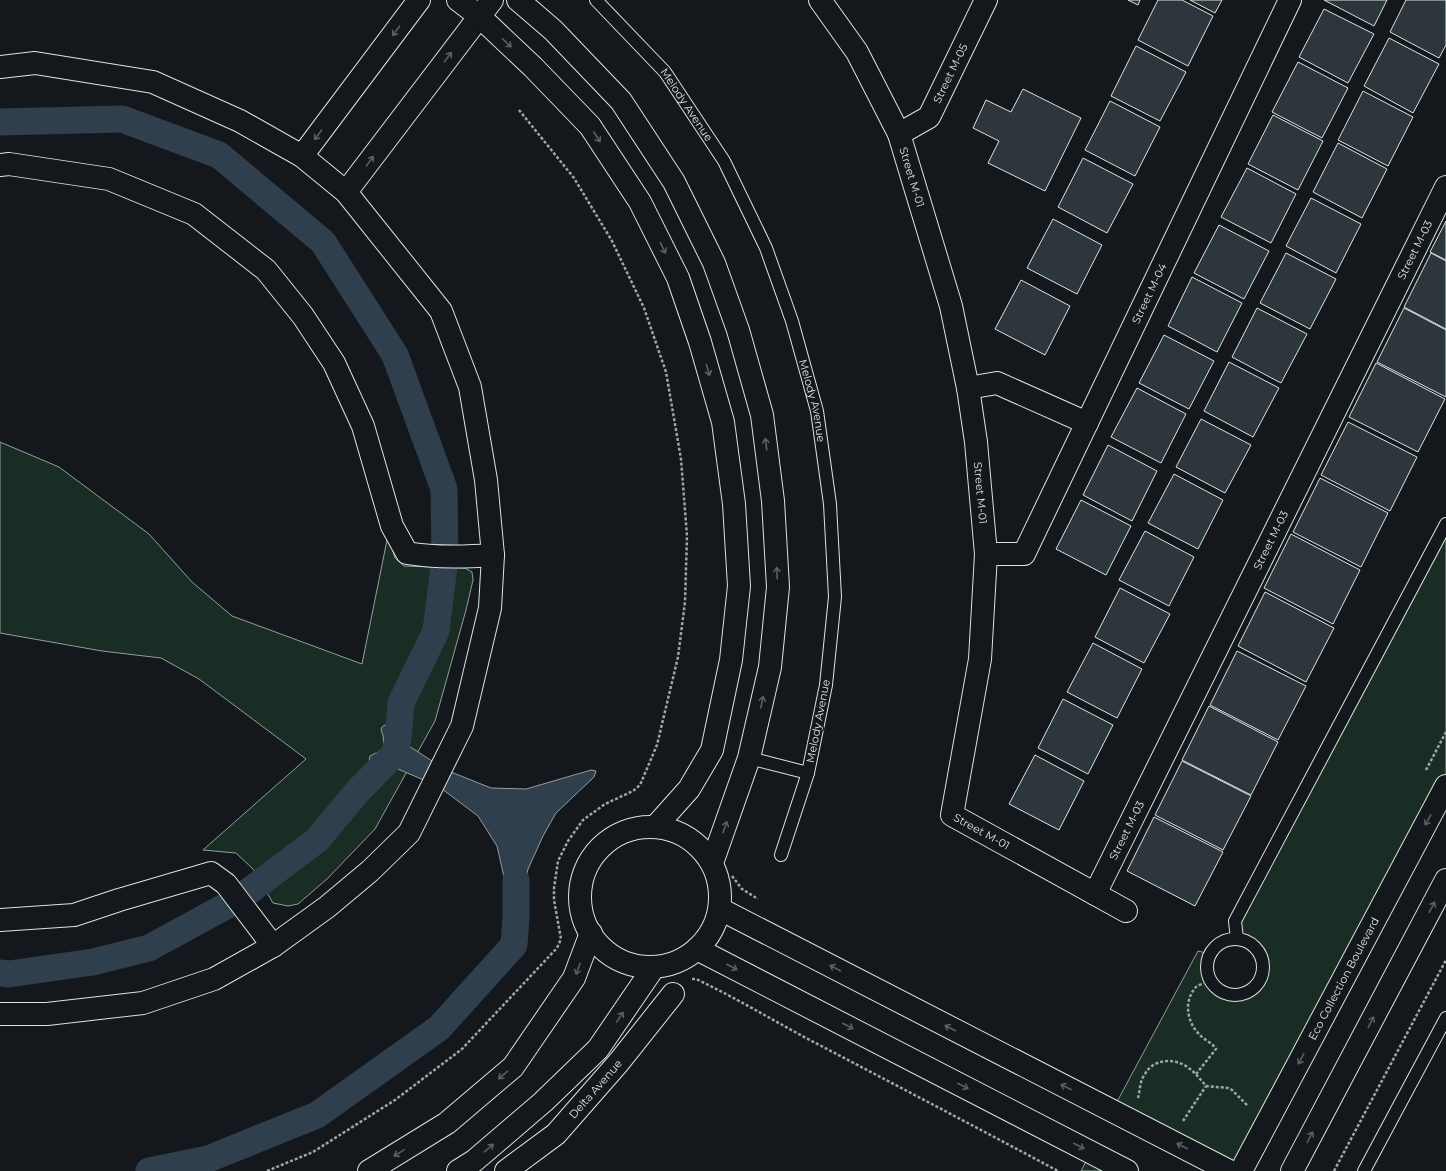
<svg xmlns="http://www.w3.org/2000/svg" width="1446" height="1171" viewBox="0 0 1446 1171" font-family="Montserrat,sans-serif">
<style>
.green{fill:#1a2d24;stroke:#939e99}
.water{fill:#2f3f4d;stroke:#939e99}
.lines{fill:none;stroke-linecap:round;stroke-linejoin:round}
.canal{stroke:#2f3f4d;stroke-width:27}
.building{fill:#2c363c;stroke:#d8e6dc}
.service-casing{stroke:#d8e6dc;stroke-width:14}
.minor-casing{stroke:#d8e6dc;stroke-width:24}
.tertiary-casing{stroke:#d8e6dc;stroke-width:24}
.path{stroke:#9da8a2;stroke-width:2.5;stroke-dasharray:3 2;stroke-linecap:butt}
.service{stroke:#14181c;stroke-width:12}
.minor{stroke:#14181c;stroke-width:22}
.tertiary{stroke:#14181c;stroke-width:22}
.oneway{stroke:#59605f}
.labels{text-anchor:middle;stroke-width:3;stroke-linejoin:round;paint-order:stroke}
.street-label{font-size:11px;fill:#d8e6dc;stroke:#14181c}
</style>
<rect width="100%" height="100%" fill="#14181c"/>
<g class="green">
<polygon points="0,442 59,467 149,534 192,582 232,616 362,664 388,535 395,558 404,566 465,568 472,572 473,580 466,610 435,721 375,829 327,879 298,904 288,906 273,903 253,869 236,853 203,850 306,759 199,679 161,658 102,651 0,633"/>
<path d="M1446 524V786L1241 1171 1112 1111 1198 951 1210 954C1192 1011 1279 1005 1261 956 1257 946 1248 941 1237 939L1235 921Z"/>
<polygon points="1091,1152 1127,1171 1081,1171"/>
</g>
<polygon class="water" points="385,725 389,725 394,729 398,739 446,770 491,788 526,789 591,770 596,771 594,777 556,813 543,836 528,869 519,911 516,917 512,912 497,846 478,816 438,786 386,764 377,765 373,764 369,761 370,756 380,751 384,747 383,735 381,730 382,727"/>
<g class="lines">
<g class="canal">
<polyline points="0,122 122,119 219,155 323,242 395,355 444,489 445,558 436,631 401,703 398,739 395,753 358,791 317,840 237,900 149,948 93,962 9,974 0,973"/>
<polyline points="149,1171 208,1159 317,1115 439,1028 514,945 516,917 516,880"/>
</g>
</g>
<g class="building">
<polygon points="1128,0 1140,0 1138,5"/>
<polygon points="1158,0 1182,0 1213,16 1188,66 1138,40"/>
<polygon points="1190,0 1222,0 1215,13"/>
<polygon points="1324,0 1387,0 1374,26"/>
<polygon points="1406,0 1446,0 1446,45 1439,58 1390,32"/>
<polygon points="1324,9 1374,34 1348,83 1299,57"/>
<polygon points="1389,38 1439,64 1413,113 1364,86"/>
<polygon points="1136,46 1186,72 1160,121 1111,96"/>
<polygon points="1298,62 1348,88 1322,138 1272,112"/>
<polygon points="1023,89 1081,118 1045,191 988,163 999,141 973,128 986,100 1011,112"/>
<polygon points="1363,91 1413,117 1388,166 1338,140"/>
<polygon points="1110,101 1160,127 1135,176 1085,150"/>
<polygon points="1273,115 1323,141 1298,190 1248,164"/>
<polygon points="1338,143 1387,169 1362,218 1313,192"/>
<polygon points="1083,158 1133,184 1107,233 1058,207"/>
<polygon points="1247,168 1296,194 1271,243 1221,217"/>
<polygon points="1311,198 1361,224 1336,273 1286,246"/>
<polygon points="1053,219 1102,245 1077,294 1027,268"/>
<polygon points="1446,221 1446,260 1430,252"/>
<polygon points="1219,225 1269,251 1244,299 1194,273"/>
<polygon points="1286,253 1336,279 1310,329 1260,303"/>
<polygon points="1431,253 1446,261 1446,329 1404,307"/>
<polygon points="1192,277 1242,303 1217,352 1168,326"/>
<polygon points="1021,280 1070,306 1045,355 995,329"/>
<polygon points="1257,308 1307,334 1281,383 1232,357"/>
<polygon points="1404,308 1446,330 1446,397 1377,362"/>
<polygon points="1164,335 1214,361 1189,409 1139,383"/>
<polygon points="1229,362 1279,388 1253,437 1204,411"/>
<polygon points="1376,363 1445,399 1418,452 1349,417"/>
<polygon points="1137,388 1186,414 1161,463 1111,437"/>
<polygon points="1201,419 1251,445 1225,493 1176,467"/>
<polygon points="1348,422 1417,457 1390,511 1321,475"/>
<polygon points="1108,445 1157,471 1132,521 1083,495"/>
<polygon points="1174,474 1223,500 1198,549 1148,523"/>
<polygon points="1320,478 1388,513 1361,567 1293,532"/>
<polygon points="1081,500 1131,526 1106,575 1056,549"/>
<polygon points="1145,531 1194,557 1169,606 1119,580"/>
<polygon points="1291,534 1360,570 1333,624 1264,588"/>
<polygon points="1120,588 1170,614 1144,663 1095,637"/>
<polygon points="1265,592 1334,628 1306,682 1238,646"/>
<polygon points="1093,643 1142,669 1117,718 1067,692"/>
<polygon points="1237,651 1306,686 1278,740 1210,705"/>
<polygon points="1063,699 1113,725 1088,774 1038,748"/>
<polygon points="1209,706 1278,742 1251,795 1182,760"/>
<polygon points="1035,755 1084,781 1059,830 1009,804"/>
<polygon points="1182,761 1251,796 1223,850 1155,815"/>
<polygon points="1154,817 1223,852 1195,906 1127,871"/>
</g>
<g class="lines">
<defs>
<g id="service">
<path id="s1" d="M596 0 665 72 724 161 766 248 792 321 817 411 830 504 835 597 826 685 808 773 781 855"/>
<polyline points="749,758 808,773"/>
<circle cx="1235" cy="967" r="28"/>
<polyline points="1237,939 1235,921 1446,524"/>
<polyline points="1364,1171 1446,1018"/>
</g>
<g id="minor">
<path id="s2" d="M820 0 857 52 899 134 951 306 968 388 976 442 986 554 980 659 952 815 1126 911"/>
<polyline points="0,67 35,63 153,82 240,121 302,156 346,192 441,311 470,387 486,480 493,555 490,608 462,726 409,833 370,871 327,907 273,946 214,979 143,1003 47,1014 0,1014"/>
<path id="s3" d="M899 134 929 117 986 0"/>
<polyline points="302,156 419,0"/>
<path d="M0 165 9 164 109 179 194 214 266 270 303 316 334 363 363 426 392 526 407 553C435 558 465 557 493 555"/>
<polyline points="346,192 492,0"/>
<polyline points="968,388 997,383 1087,423"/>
<path id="s4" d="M986 554H1024L1290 0"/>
<path id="s5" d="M1095 894 1446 187"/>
<polyline points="0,920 74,915 119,900 211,873 226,884 273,946"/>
<path id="s6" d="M506 1171 556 1134 619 1062 673 994"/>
</g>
<g id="tertiary">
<polyline points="458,0 479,16 533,67 590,126 640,202 678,278 700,342 723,422 734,504 739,586 731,660 712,750 689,789 655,827"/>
<polyline points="518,0 553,30 621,101 674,182 714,263 738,330 762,415 773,501 778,587 770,667 749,758 712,863"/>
<circle cx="650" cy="897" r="70"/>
<polyline points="720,909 1229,1171"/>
<polyline points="697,949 1127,1171"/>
<polyline points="369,1171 447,1123 513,1067 574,978 591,933"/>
<polyline points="458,1171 474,1161 543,1102 598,1049 654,967"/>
<path id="s7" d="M1241 1171 1446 786"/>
<polyline points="1292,1171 1446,880"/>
</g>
</defs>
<use href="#service" class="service-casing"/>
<use href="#minor" class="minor-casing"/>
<use href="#tertiary" class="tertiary-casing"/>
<g class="path">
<polyline points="1426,770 1446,732"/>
<polyline points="732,876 742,889 758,899"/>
<path d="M692 979H696C734 997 769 1018 806 1038 890 1082 974 1126 1058 1171"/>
<path d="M1196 1074 1216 1049C1213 1043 1204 1040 1200 1035 1187 1023 1183 1001 1196 987 1200 984 1206 983 1210 981"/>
<path d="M1138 1098C1140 1090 1140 1080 1145 1074 1153 1059 1173 1058 1186 1066 1195 1072 1200 1079 1206 1086L1228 1088 1232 1090 1248 1106"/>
<polyline points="1183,1121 1206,1086"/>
<polyline points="267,1171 313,1152 395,1100 462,1049 557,948 561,939 554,900 554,888 558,861 568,841 583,820 605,804 633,791 640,785 657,745 678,657 685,602 687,536 681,459 666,372 644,308 612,241 574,178 519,110"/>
<polyline points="1334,1171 1446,960"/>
</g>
<use href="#service" class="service"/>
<use href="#minor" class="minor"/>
<use href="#tertiary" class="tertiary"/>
</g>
<defs><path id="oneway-shaft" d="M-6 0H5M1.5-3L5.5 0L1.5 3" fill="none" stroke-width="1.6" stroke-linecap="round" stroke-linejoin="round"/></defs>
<g class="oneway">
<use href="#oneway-shaft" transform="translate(396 31) rotate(127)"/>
<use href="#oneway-shaft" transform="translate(507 43) rotate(43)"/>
<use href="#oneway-shaft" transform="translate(448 57) rotate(-53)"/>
<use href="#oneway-shaft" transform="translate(318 135) rotate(127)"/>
<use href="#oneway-shaft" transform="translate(597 137) rotate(57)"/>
<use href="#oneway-shaft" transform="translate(370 161) rotate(-53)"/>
<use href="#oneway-shaft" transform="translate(663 248) rotate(64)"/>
<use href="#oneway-shaft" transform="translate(708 370) rotate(74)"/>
<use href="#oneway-shaft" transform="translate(766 444) rotate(-98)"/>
<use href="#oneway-shaft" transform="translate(777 573) rotate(-93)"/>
<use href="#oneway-shaft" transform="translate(762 702) rotate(-78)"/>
<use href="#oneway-shaft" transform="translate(1428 820) rotate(118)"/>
<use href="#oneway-shaft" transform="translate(725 827) rotate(-70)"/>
<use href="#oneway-shaft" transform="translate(1432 907) rotate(-62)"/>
<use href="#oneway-shaft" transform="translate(732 967) rotate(27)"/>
<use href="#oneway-shaft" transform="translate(835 968) rotate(-153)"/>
<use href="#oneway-shaft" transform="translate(578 969) rotate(110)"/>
<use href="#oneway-shaft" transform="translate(620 1017) rotate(-56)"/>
<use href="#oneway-shaft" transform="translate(1371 1022) rotate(-62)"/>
<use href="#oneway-shaft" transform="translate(848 1026) rotate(27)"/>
<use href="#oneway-shaft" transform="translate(950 1028) rotate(-153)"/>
<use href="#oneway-shaft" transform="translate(1301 1059) rotate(118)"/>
<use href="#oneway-shaft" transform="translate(503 1075) rotate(139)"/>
<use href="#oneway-shaft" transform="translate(963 1086) rotate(27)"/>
<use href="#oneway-shaft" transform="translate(1066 1087) rotate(-153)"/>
<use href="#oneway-shaft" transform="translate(1310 1137) rotate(-62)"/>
<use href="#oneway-shaft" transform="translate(1079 1146) rotate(27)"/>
<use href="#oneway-shaft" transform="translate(1182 1146) rotate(-153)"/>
<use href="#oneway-shaft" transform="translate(489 1148) rotate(-41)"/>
<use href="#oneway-shaft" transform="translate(399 1153) rotate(149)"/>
</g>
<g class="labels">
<g class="street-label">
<text dy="4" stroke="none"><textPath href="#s3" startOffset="83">Street M-05</textPath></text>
<text dy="4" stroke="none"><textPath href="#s1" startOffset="139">Melody Avenue</textPath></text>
<text dy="4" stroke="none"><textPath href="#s2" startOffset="201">Street M-01</textPath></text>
<text dy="4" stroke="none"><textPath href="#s5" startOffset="719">Street M-03</textPath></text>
<text dy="4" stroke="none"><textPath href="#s4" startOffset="327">Street M-04</textPath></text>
<text dy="4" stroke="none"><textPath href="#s1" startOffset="463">Melody Avenue</textPath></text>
<text dy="4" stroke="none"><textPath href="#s2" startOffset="525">Street M-01</textPath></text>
<text dy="4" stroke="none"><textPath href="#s5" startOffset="395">Street M-03</textPath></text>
<text transform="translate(818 721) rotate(-79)" y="4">Melody Avenue</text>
<text dy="4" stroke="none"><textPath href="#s2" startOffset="884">Street M-01</textPath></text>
<text dy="4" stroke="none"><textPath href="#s5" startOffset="71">Street M-03</textPath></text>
<text dy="4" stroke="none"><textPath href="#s7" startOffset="218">Eco Collection Boulevard</textPath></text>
<text dy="4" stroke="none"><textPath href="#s6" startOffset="122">Delta Avenue</textPath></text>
</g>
</g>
</svg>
